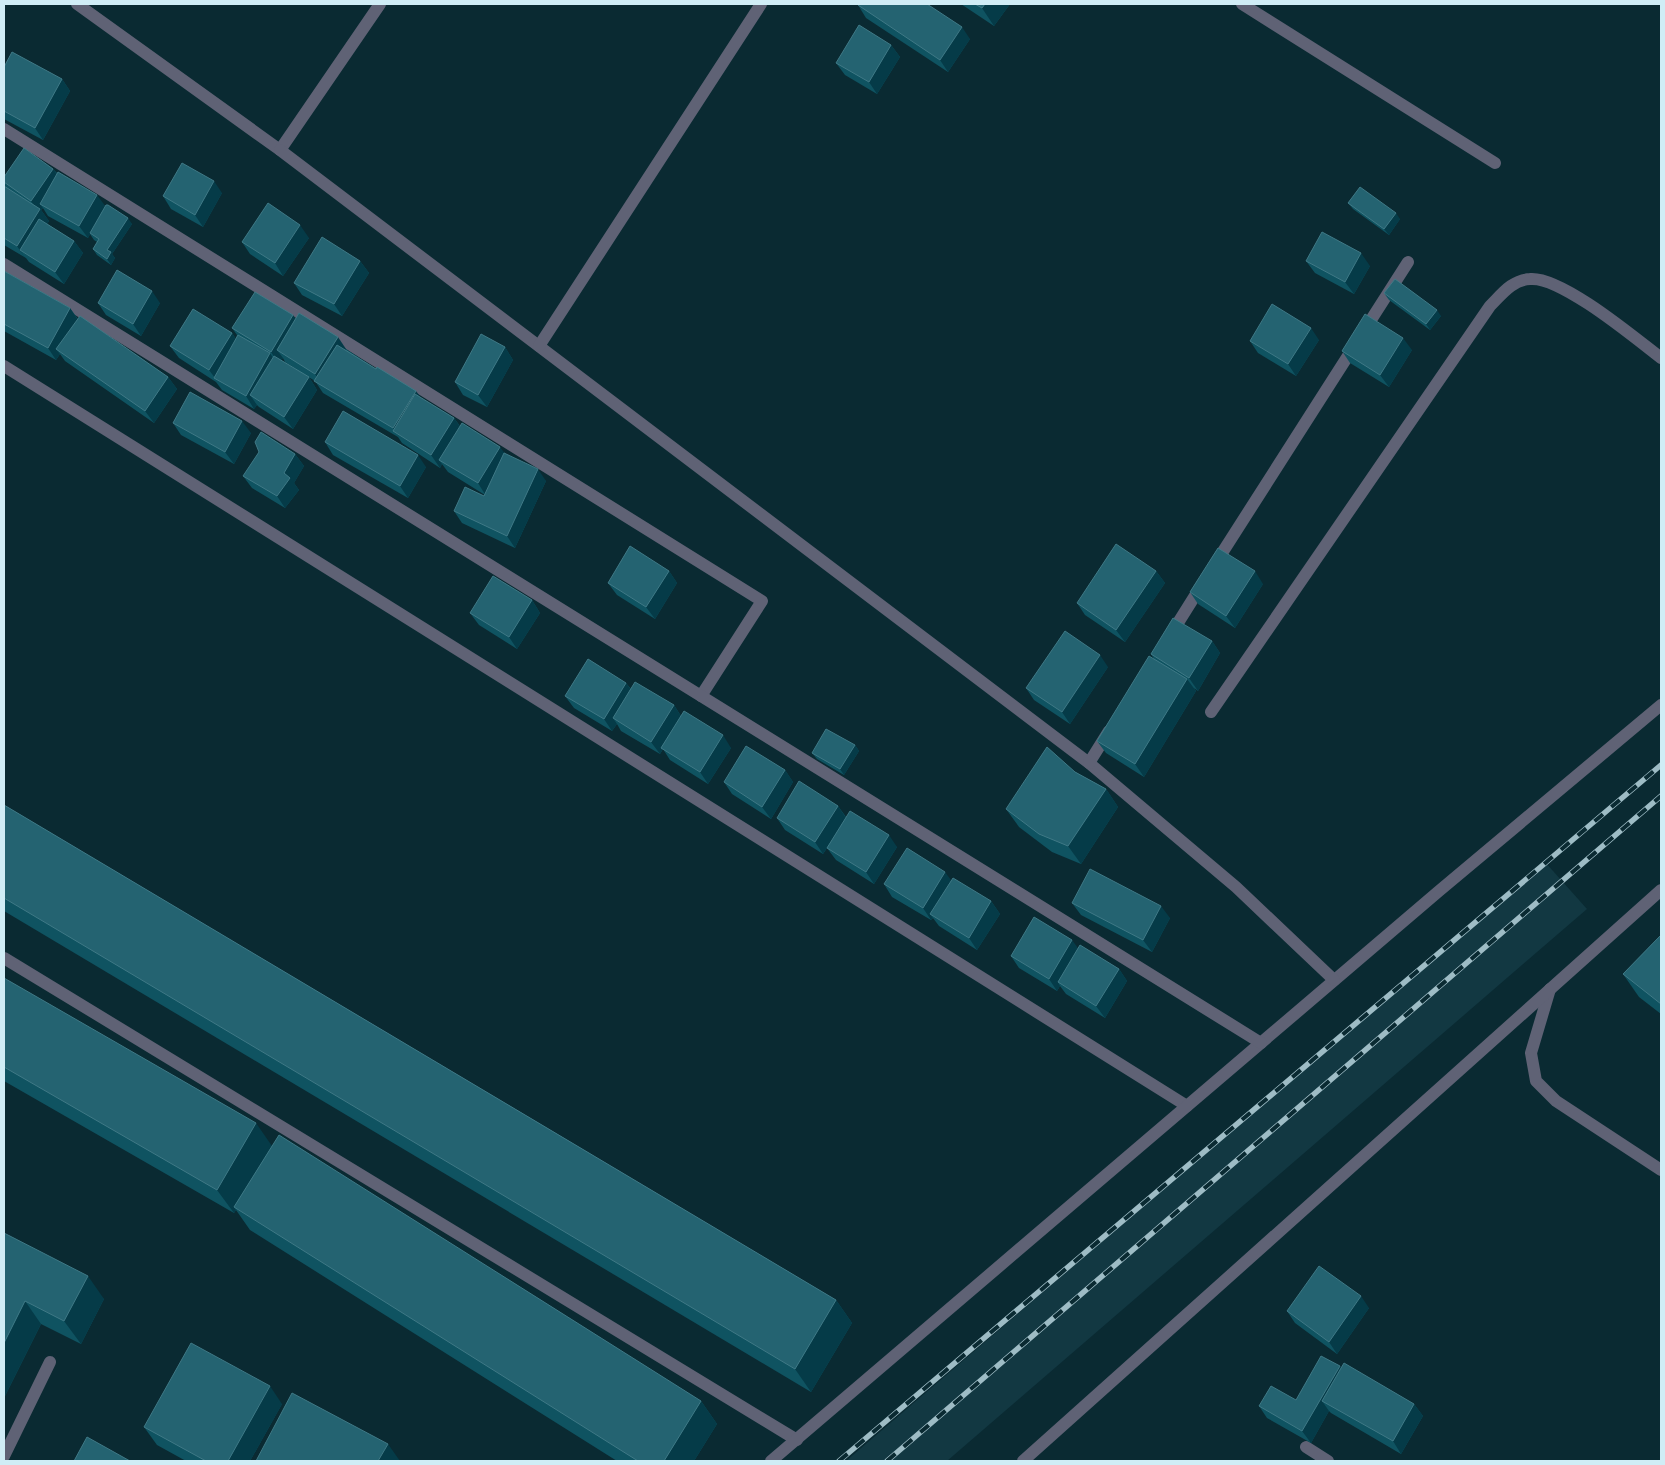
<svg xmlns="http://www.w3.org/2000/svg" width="1665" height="1465" viewBox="0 0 1665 1465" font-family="Lato,sans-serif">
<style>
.built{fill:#123842}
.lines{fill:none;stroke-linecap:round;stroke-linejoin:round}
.lane{stroke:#5f6275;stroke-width:12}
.street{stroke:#5f6275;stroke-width:12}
.rail-casing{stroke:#9ebcc5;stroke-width:5.5}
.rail{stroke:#0a2a32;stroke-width:4;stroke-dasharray:11;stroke-linecap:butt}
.wall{fill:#0f5361}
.shaded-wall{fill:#053b48}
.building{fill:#246371;stroke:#3f7986}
</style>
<rect width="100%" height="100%" fill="#0a2a32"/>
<polygon class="built" points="1545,862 1587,909 947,1461 846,1461"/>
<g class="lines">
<g class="lane">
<polyline points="4,366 1187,1106"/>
<path d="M1211 712 1490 306C1502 294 1512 280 1530 279 1561 276 1635 338 1661 358"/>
<polyline points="4,958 797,1440"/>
<polyline points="4,1456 50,1362"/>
<polyline points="771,1461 1439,891 1661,705"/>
</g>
<g class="street">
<polyline points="77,4 280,150 380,4"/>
<polyline points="1242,4 1495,163"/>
<polyline points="4,129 762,601 701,696"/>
<polyline points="280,150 1089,763 1236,887 1334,980"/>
<polyline points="4,264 1261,1043"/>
<polyline points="539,346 761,4"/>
<polyline points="1215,564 1408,262"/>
<polyline points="1171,634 1203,583"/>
<polyline points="1089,763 1109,731"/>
<polyline points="1550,989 1531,1053 1536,1081 1556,1101 1661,1170"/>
<polyline points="1306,1447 1328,1461"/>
<polyline points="1023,1461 1661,890"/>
</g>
<defs>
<g id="rail">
<polyline points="839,1461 1661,765"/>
<polyline points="887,1461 1661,796"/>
</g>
</defs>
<use href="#rail" class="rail-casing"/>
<use href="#rail" class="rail"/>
</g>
<g class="wall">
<polygon points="961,4 1010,4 994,26"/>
<polygon points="858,5 970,39 948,72 866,18"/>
<polygon points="891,45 900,57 877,94 845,75 836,63"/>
<polygon points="4,67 62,79 70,91 43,140 4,119"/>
<polygon points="53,169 57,173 132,224 112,254 115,258 111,265 97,255 93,249 97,242 94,240 90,234 88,238 48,216 43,208 41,210 49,221 47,224 74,241 83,253 64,284 29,262 26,258 4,245 4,186 6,187 4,184 4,182"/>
<polygon points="222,193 203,227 171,209 163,196"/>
<polygon points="1348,203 1400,219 1389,235 1353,209"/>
<polygon points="309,238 283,276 250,254 242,242"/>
<polygon points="360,261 369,273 342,316 302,295 294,283"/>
<polygon points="1306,261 1370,266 1354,294 1315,273"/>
<polygon points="4,271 70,308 78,319 168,377 177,389 154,423 65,361 60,354 56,360 4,331"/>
<polygon points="1384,293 1441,316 1430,330 1389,300"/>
<polygon points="98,303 160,303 141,336 106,315"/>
<polygon points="296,319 346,349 420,398 454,418 460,426 505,453 546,481 515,548 462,523 454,511 484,496 485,495 448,472 442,464 440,468 402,443 398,437 323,393 315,381 285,362 283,358 281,360 309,377 317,390 293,429 259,407 257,405 254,409 222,390 216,382 179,358 170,346 232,333 236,339 237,335 232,328"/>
<polygon points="1319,340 1296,376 1258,353 1250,341"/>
<polygon points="505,347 513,360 487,407 463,395 455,382"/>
<polygon points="1412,350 1389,387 1350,363 1342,351"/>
<polygon points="173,423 251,433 234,464 181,435"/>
<polygon points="325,442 426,467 408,498 333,455"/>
<polygon points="295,454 304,466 294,483 299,490 285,508 252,488 243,476"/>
<polygon points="669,571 677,583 655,619 617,595 608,583"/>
<polygon points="1156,571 1165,583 1125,642 1085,615 1077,603"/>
<polygon points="1263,584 1235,628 1198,604 1190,592"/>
<polygon points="532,600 540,613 517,649 479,625 470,613"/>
<polygon points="1212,641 1220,653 1198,691 1194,688 1196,691 1144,777 1106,753 1097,741 1154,659 1151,654"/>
<polygon points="1108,667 1070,724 1034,700 1026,688"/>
<polygon points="626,683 631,689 674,705 681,716 731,748 708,784 670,760 663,749 660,754 621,731 617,724 612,731 574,708 565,696"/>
<polygon points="855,745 859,751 844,775 817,759 812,753"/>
<polygon points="785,770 793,782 771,819 732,794 724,782"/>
<polygon points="1075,772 1106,789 1118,807 1081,864 1052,852 1019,827 1006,809"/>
<polygon points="4,805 836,1300 852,1323 811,1392 4,911"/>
<polygon points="838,806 846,817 897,847 874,884 836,860 827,848 823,854 785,830 777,818"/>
<polygon points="951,880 991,901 1000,914 977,950 939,926 933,918 931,920 892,897 884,884"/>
<polygon points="1072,903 1170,918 1152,952 1081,915"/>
<polygon points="1661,935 1661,1014 1639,997 1623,974"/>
<polygon points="1078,948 1119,969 1127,981 1105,1018 1066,994 1060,986 1057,991 1019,968 1011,956"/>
<polygon points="4,978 272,1146 701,1401 717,1424 694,1461 617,1461 250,1230 236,1210 234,1213 4,1081"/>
<polygon points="4,1233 104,1299 81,1344 41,1324 4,1398"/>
<polygon points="1369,1308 1337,1354 1295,1323 1287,1311"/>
<polygon points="1341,1368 1414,1404 1423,1416 1401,1454 1331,1413 1329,1411 1311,1443 1267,1418 1259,1406 1296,1400"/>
<polygon points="282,1404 250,1461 186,1461 157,1445 144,1427"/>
</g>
<g class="shaded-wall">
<polygon points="985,4 1010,4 994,26 982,8"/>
<polygon points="962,27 970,39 948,72 940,60"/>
<polygon points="891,45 900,57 877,94 869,82"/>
<polygon points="62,79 70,91 43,140 35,128"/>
<polygon points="53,169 62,181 40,204 43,208 41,210 49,221 28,255 20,250 25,258 17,246 38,211 31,201"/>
<polygon points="214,181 222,193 203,227 195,215"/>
<polygon points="97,195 106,207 88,238 79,226"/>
<polygon points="1396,213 1400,219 1389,235 1384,229"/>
<polygon points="128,218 132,224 112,254 115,258 111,265 107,259 107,250"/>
<polygon points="300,225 309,238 283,276 275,263"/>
<polygon points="74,241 83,253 64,284 55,272"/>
<polygon points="1361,253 1370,266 1354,294 1345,282"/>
<polygon points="360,261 369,273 342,316 334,304"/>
<polygon points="152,291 160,303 141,336 133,324"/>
<polygon points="70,308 78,320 56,349 60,354 56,360 48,348"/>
<polygon points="1437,310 1441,316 1430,330 1426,324"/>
<polygon points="293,315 302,327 277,350 283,358 279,364 271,352"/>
<polygon points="1311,328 1319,340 1296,376 1288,364"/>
<polygon points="232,333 240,345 215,378 209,370"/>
<polygon points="338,337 346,349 323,386 315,374"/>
<polygon points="1403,338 1412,350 1389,387 1380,375"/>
<polygon points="505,347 513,360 487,407 478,395"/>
<polygon points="270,353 278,366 250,395 257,405 254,409 246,396"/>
<polygon points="168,377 177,389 154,423 145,411"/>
<polygon points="309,377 317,390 293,429 284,417"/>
<polygon points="416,391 425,403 398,434 393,428"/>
<polygon points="454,418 463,431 439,460 442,464 440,468 431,455"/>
<polygon points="242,421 251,433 234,464 225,452"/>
<polygon points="500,447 509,459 486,496 478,483"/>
<polygon points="295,454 304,466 294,483 299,490 285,508 277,496 284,473"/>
<polygon points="418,455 426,467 408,498 400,486"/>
<polygon points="538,469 546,481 515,548 507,536"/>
<polygon points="669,571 677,583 655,619 646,607"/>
<polygon points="1156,571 1165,583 1125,642 1116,630"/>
<polygon points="1255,571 1263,584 1235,628 1226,616"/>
<polygon points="532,600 540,613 517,649 509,637"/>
<polygon points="1212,641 1220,653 1198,691 1189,678"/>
<polygon points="1100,655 1108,667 1070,724 1062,712"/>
<polygon points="1187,679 1196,691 1144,777 1135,764"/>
<polygon points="626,683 635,695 613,718 617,724 612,731 604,719"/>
<polygon points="674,705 682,718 661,748 663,749 660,754 651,742"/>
<polygon points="723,735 731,748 708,784 700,772"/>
<polygon points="855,745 859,751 844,775 840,769"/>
<polygon points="785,770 793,782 771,819 762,807"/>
<polygon points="1106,789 1118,807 1081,864 1068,846"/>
<polygon points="838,806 846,818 823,854 815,842"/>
<polygon points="889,835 897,847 874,884 866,872"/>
<polygon points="945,872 954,884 930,914 933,918 931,920 923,908"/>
<polygon points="991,901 1000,914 977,950 969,938"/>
<polygon points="1161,906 1170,918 1152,952 1143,940"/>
<polygon points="1072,940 1081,952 1058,982 1060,986 1057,991 1049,979"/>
<polygon points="1119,969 1127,981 1105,1018 1096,1006"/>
<polygon points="256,1123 272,1146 234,1207 236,1210 234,1213 217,1190"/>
<polygon points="88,1276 104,1299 81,1344 64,1321"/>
<polygon points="1361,1296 1369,1308 1337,1354 1329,1342"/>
<polygon points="836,1300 852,1323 811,1392 795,1369"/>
<polygon points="25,1301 41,1324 4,1398 4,1343"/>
<polygon points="1340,1366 1348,1378 1322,1401 1329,1411 1311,1443 1302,1431"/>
<polygon points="270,1386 282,1404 250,1461 228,1461"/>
<polygon points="701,1401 717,1424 694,1461 664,1461"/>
<polygon points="1414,1404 1423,1416 1401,1454 1393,1441"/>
<polygon points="388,1444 400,1461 378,1461"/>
</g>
<g class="building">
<polygon points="859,4 927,4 962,27 940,60 858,5"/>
<polygon points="975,4 985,4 982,8"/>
<polygon points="859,25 891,45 869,82 836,63"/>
<polygon points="12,52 62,79 35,128 4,111 4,67"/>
<polygon points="24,148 53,169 31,201 4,182 4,177"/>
<polygon points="182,163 214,181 195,215 163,196"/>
<polygon points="58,172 97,195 79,226 40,204"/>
<polygon points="4,186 40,209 17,246 4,238"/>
<polygon points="1360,187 1396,213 1384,229 1348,203"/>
<polygon points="268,203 300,225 275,263 242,242"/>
<polygon points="106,205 108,205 128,218 107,250 111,252 107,259 93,249 99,239 90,233"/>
<polygon points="39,219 74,241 55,272 20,250"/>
<polygon points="1322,232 1361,253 1345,282 1306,261"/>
<polygon points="322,237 360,261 334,304 294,283"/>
<polygon points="117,270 152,291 133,324 98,303"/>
<polygon points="4,271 70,308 48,348 4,324"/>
<polygon points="1395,279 1437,310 1426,324 1384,293"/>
<polygon points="255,292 293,315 271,352 232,328"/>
<polygon points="1272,304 1311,328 1288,364 1250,341"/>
<polygon points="193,309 232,333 209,370 170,346"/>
<polygon points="299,313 338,337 315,374 277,350"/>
<polygon points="1365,314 1403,338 1380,375 1342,351"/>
<polygon points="80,316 168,377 145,411 56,349"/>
<polygon points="481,334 505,347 478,395 455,382"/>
<polygon points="238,335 270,353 246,396 214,378"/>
<polygon points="337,345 376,369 377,367 416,391 393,428 314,381"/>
<polygon points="274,356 309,377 284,417 250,395"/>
<polygon points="190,392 242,421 225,452 173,423"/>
<polygon points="415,394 454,418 431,455 393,431"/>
<polygon points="343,411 418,455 400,486 325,442"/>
<polygon points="462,423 500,447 478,483 439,460"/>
<polygon points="261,432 295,454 284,473 290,478 277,496 243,476 259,452 255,442"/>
<polygon points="504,453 538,469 507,536 454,511 465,487 484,496"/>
<polygon points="1116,544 1156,571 1116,630 1077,603"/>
<polygon points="630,546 669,571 646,607 608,583"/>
<polygon points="1218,548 1255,571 1226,616 1190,592"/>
<polygon points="493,576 532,600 509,637 470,613"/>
<polygon points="1173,618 1212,641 1189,678 1151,654"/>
<polygon points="1065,631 1100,655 1062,712 1026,688"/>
<polygon points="1149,656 1187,679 1135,764 1097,741"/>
<polygon points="588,659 626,683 604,719 565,696"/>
<polygon points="635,682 674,705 651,742 613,718"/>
<polygon points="684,711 723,735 700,772 661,748"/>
<polygon points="826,729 855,745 840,769 812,753"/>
<polygon points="746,746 785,770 762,807 724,782"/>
<polygon points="1047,747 1075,772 1106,789 1068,846 1039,834 1006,809"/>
<polygon points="799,781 838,806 815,842 777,818"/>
<polygon points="4,805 836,1300 795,1369 4,898"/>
<polygon points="850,811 889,835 866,872 827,848"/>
<polygon points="907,848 945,872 923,908 884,884"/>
<polygon points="1090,869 1161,906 1143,940 1072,903"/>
<polygon points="953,878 991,901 969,938 930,914"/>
<polygon points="1034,917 1072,940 1049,979 1011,956"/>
<polygon points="1661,935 1661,1004 1623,974"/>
<polygon points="1080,945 1119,969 1096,1006 1058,982"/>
<polygon points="4,978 256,1123 217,1190 4,1067"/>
<polygon points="279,1135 701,1401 664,1461 638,1461 234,1207"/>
<polygon points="4,1233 88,1276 64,1321 25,1301 4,1343"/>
<polygon points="1319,1266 1361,1296 1329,1342 1287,1311"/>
<polygon points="191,1343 270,1386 228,1461 206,1461 144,1427"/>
<polygon points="1321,1356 1340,1366 1302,1431 1259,1406 1271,1386 1296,1400"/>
<polygon points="1344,1363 1414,1404 1393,1441 1322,1401"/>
<polygon points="292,1393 388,1444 378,1461 256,1461"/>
<polygon points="87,1437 130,1461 74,1461"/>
</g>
<rect width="1665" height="1465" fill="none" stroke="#d0edf6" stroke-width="10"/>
</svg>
